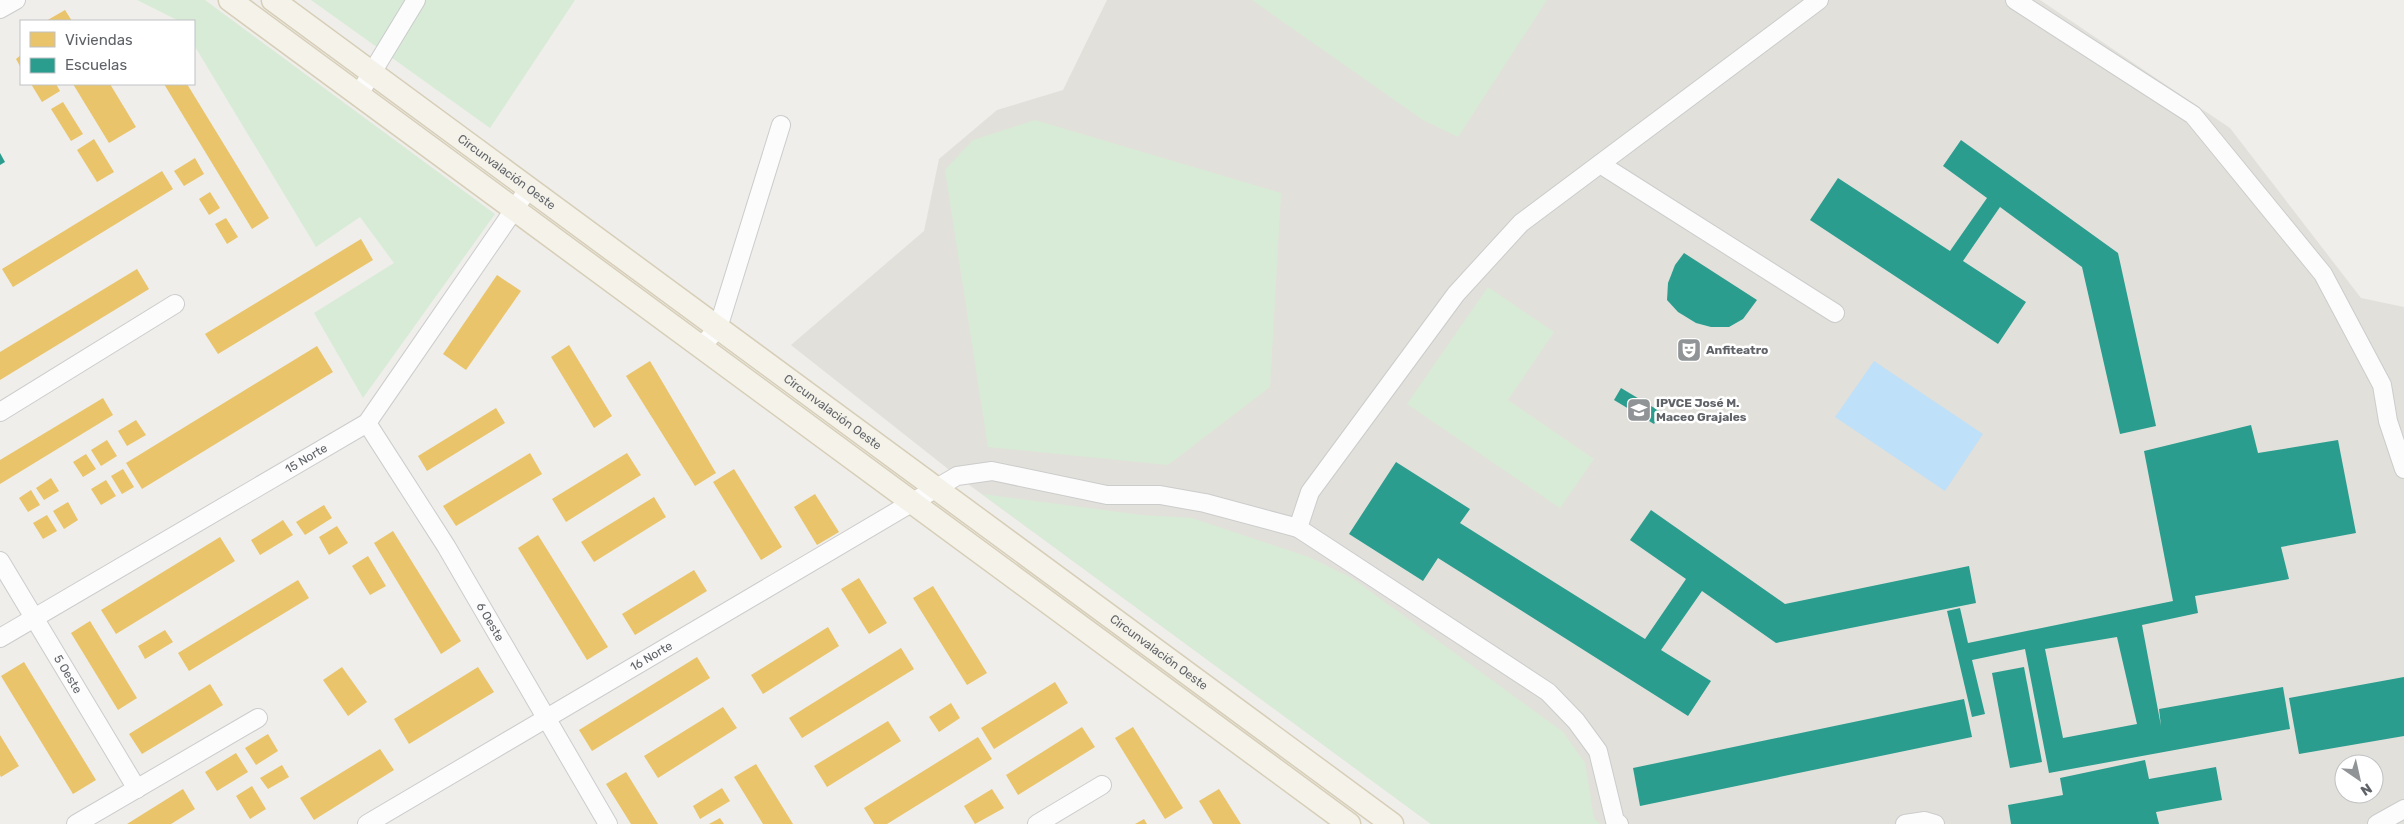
<svg xmlns="http://www.w3.org/2000/svg" width="2404" height="824" viewBox="0 0 2404 824" font-family="Rubik,sans-serif">
<style>
.education{fill:#e2e0da;fill-rule:evenodd}
.green{fill:#d8ebd6}
.water{fill:#bfe0f9}
.homes{fill:#e9c46a}
.schools{fill:#2a9d8f;fill-rule:evenodd}
.lines{fill:none;stroke-linecap:round;stroke-linejoin:round}
.minor-casing{stroke:#cbcccc;stroke-width:20}
.major-casing{stroke:#d7ceb8;stroke-width:25}
.minor{stroke:#fdfcfc;stroke-width:18}
.major{stroke:#f4f2e9;stroke-width:22}
.labels{text-anchor:middle;stroke-width:5;stroke-linejoin:round;paint-order:stroke}
.street-label{font-size:12px;fill:#5f6368;stroke:#fff}
.poi-label{font-size:12px;font-weight:bold;fill:#5f6368;stroke:#fff;text-anchor:start}
</style>
<rect width="100%" height="100%" fill="#efeeea"/>
<path class="education" d="M1107 0H2040L2230 128 2361 298 2404 307V824H1431L957 476 791 345 924 231 939 159 997 110 1063 90ZM2344 764H2374V794H2344Z"/>
<g class="green">
<polygon points="137,0 205,0 495,214 363,398 314,313 394,263 360,217 316,247 194,45 194,21 179,21"/>
<polygon points="311,0 575,0 490,128"/>
<polygon points="1252,0 1547,0 1458,137 1423,120"/>
<polygon points="1035,120 1281,193 1270,387 1168,465 988,447 945,170 973,140"/>
<polygon points="1488,287 1554,332 1508,400 1594,459 1560,508 1407,404"/>
<polygon points="982,494 1142,515 1192,518 1309,557 1352,578 1563,732 1585,763 1594,818 1600,824 1431,824"/>
</g>
<polygon class="water" points="1874,361 1983,434 1945,491 1835,417"/>
<g class="homes">
<polygon points="65,10 72,21 46,21"/>
<polygon points="21,55 21,68 16,59"/>
<polygon points="31,84 56,84 60,91 42,102"/>
<polygon points="73,84 110,84 136,127 109,143"/>
<polygon points="164,84 187,84 269,218 252,229"/>
<polygon points="63,102 83,134 71,141 51,109"/>
<polygon points="94,139 114,172 97,182 77,150"/>
<polygon points="195,158 204,174 184,186 174,171"/>
<polygon points="162,171 173,189 13,287 2,269"/>
<polygon points="210,192 220,208 209,215 199,199"/>
<polygon points="226,218 238,237 227,244 215,224"/>
<polygon points="361,239 373,260 218,354 205,334"/>
<polygon points="137,269 149,289 0,380 0,352"/>
<polygon points="497,275 521,291 466,370 443,354"/>
<polygon points="569,345 612,416 594,428 551,357"/>
<polygon points="317,346 333,372 142,489 126,463"/>
<polygon points="650,361 716,473 695,486 626,376"/>
<polygon points="103,398 113,415 0,484 0,460"/>
<polygon points="496,408 505,423 427,471 418,456"/>
<polygon points="136,420 146,435 127,446 118,431"/>
<polygon points="107,440 117,456 101,466 91,450"/>
<polygon points="530,453 542,474 456,526 443,506"/>
<polygon points="627,453 641,475 566,522 552,499"/>
<polygon points="86,454 96,469 83,477 73,462"/>
<polygon points="123,469 134,487 122,494 111,476"/>
<polygon points="734,469 782,547 761,560 713,482"/>
<polygon points="51,478 59,491 44,500 36,488"/>
<polygon points="106,480 116,496 101,505 91,489"/>
<polygon points="31,490 40,505 28,512 19,498"/>
<polygon points="815,494 839,532 817,545 794,507"/>
<polygon points="654,497 666,517 594,562 581,542"/>
<polygon points="68,502 78,520 64,529 53,511"/>
<polygon points="324,505 332,518 305,535 296,522"/>
<polygon points="47,515 57,531 43,539 33,523"/>
<polygon points="283,520 293,535 260,555 251,540"/>
<polygon points="337,526 348,543 329,555 319,537"/>
<polygon points="393,531 461,641 441,654 374,543"/>
<polygon points="538,535 608,647 587,660 518,548"/>
<polygon points="220,537 235,561 116,634 101,610"/>
<polygon points="368,556 386,586 370,595 352,566"/>
<polygon points="694,570 707,591 635,635 622,614"/>
<polygon points="859,578 887,623 869,634 841,589"/>
<polygon points="298,580 309,598 189,671 178,653"/>
<polygon points="933,586 987,673 967,685 913,598"/>
<polygon points="90,621 137,698 118,710 71,633"/>
<polygon points="828,627 839,646 763,694 751,675"/>
<polygon points="165,630 173,642 145,659 138,646"/>
<polygon points="901,648 914,669 802,738 789,718"/>
<polygon points="697,657 710,678 592,751 579,730"/>
<polygon points="24,662 96,780 73,794 1,676"/>
<polygon points="342,667 367,702 348,716 323,680"/>
<polygon points="478,667 494,692 409,744 394,719"/>
<polygon points="1055,682 1068,703 994,749 981,728"/>
<polygon points="210,684 223,705 142,754 129,734"/>
<polygon points="951,703 960,718 939,732 929,717"/>
<polygon points="723,707 737,728 658,778 644,756"/>
<polygon points="888,721 901,741 827,787 814,766"/>
<polygon points="1082,727 1095,747 1018,795 1006,775"/>
<polygon points="1133,727 1183,808 1165,819 1115,738"/>
<polygon points="268,734 278,751 256,765 245,748"/>
<polygon points="0,735 19,766 1,777 0,775"/>
<polygon points="978,737 992,759 887,824 874,824 864,808"/>
<polygon points="380,749 394,770 314,820 300,798"/>
<polygon points="236,753 248,772 217,791 205,772"/>
<polygon points="756,764 793,824 763,824 734,777"/>
<polygon points="282,765 289,777 268,789 260,778"/>
<polygon points="626,772 658,824 631,824 606,784"/>
<polygon points="252,786 266,809 250,819 236,796"/>
<polygon points="722,788 730,801 700,819 693,806"/>
<polygon points="183,789 195,809 171,824 127,824"/>
<polygon points="992,789 1004,808 975,824 964,806"/>
<polygon points="1219,789 1241,824 1213,824 1199,801"/>
<polygon points="720,818 724,824 709,824"/>
<polygon points="1144,819 1147,824 1135,824"/>
</g>
<g class="schools">
<polygon points="1961,140 2118,253 2156,426 2120,434 2082,267 2000,207 1963,261 2026,302 1998,344 1810,220 1838,178 1950,251 1987,198 1943,166"/>
<polygon points="0,153 5,162 0,165"/>
<polygon points="1684,253 1757,300 1743,319 1729,327 1711,327 1696,323 1678,312 1667,300 1668,283 1675,265"/>
<polygon points="1621,388 1661,412 1654,424 1614,400"/>
<path d="M2251 425 2258 453 2338 440 2356 533 2281 547 2289 579 2195 596 2198 613 2142 625 2161 726 2159 709 2283 687 2290 729 2049 773 2025 649 1972 660 1985 714 1972 717 1947 611 1960 608 1968 643 2173 601 2144 451ZM2117 637 2137 724 2063 738 2045 649Z"/>
<polygon points="1396,462 1470,509 1460,523 1645,639 1686,579 1630,540 1651,510 1785,604 1969,566 1976,603 1776,643 1702,591 1661,650 1711,681 1688,716 1438,558 1423,581 1349,534"/>
<polygon points="2024,667 2042,762 2010,768 1992,673"/>
<polygon points="2404,677 2404,736 2299,754 2289,698"/>
<polygon points="1964,699 1972,737 1640,806 1633,768"/>
<polygon points="2145,760 2149,779 2216,767 2222,800 2156,812 2159,824 2011,824 2008,805 2063,795 2060,778"/>
</g>
<g class="lines">
<defs>
<g id="minor">
<polyline points="2015,0 2193,115 2323,274 2382,385 2388,421 2404,469"/>
<polyline points="0,9 16,0"/>
<polyline points="359,94 416,0"/>
<polyline points="1600,164 1835,313"/>
<polyline points="701,347 718,328 781,125"/>
<polyline points="0,412 175,304"/>
<path id="s1" d="M367 423 446 546 608 824"/>
<polyline points="1298,528 1310,492 1456,294 1521,223 1819,0"/>
<path id="s2" d="M0 561 137 789"/>
<path id="s3" d="M0 638 367 423 529 188"/>
<polyline points="76,824 258,718"/>
<path id="s4" d="M367 824 957 476 992 471 1107 495H1160L1205 503 1298 528 1548 692 1576 721 1598 751 1615 821 1619 824"/>
<polyline points="1037,824 1102,785"/>
<polyline points="1905,824 1925,821 1935,824"/>
<polyline points="2377,824 2404,809"/>
</g>
<g id="major">
<polyline points="230,0 1349,824"/>
<path id="s5" d="M273 0 1392 824"/>
</g>
</defs>
<use href="#minor" class="minor-casing"/>
<use href="#major" class="major-casing"/>
<use href="#minor" class="minor"/>
<use href="#major" class="major"/>
</g>
<defs>
<symbol id="theatre-square" viewBox="-11 -11 22 22"><rect x="-9" y="-9" width="18" height="18" rx="4" fill="#919496" stroke="#fff"/><path d="M-5-5.5Q0-4 5-5.5V0Q5 5 0 6Q-5 5-5 0ZM-3.3-2.5H-1v1.5H-3.3ZM1-2.5H3.3v1.5H1ZM-2.8 1Q0 5.5 2.8 1Z" fill="#fff"/></symbol>
<symbol id="school-square" viewBox="-11 -11 22 22"><rect x="-9" y="-9" width="18" height="18" rx="4" fill="#919496" stroke="#fff"/><path d="M0-5L7-2L0 1L-7-2ZM-4 1L0 2.5L4 1V4Q0 6-4 4Z" fill="#fff"/></symbol>
</defs>
<g fill-rule="evenodd">
<use href="#theatre-square" x="1675" y="336" width="28" height="28"/>
<use href="#school-square" x="1625" y="396" width="28" height="28"/>
</g>
<g class="labels">
<g class="street-label">
<text dy="4" stroke="none"><textPath href="#s5" startOffset="290">Circunvalación Oeste</textPath></text>
<text dy="4" stroke="none"><textPath href="#s5" startOffset="695">Circunvalación Oeste</textPath></text>
<text dy="4" stroke="none"><textPath href="#s3" startOffset="355">15 Norte</textPath></text>
<text dy="4" stroke="none"><textPath href="#s1" startOffset="234">6 Oeste</textPath></text>
<text dy="4" stroke="none"><textPath href="#s5" startOffset="1100">Circunvalación Oeste</textPath></text>
<text dy="4" stroke="none"><textPath href="#s4" startOffset="330">16 Norte</textPath></text>
<text dy="4" stroke="none"><textPath href="#s2" startOffset="132">5 Oeste</textPath></text>
</g>
<g class="poi-label">
<text x="1706" y="354">Anfiteatro</text>
<text x="1656" y="407">IPVCE José M.<tspan x="1656" dy="14">Maceo Grajales</tspan></text>
</g>
</g>
<rect x="20" y="20" width="175" height="65" fill="#ffffff" stroke="#bfc1c3"/>
<rect x="30" y="32" width="25" height="15" fill="#e9c46a" stroke="#bfc1c3"/>
<text x="65" y="45" font-size="15" fill="#5f6368">Viviendas</text>
<rect x="30" y="58" width="25" height="15" fill="#2a9d8f" stroke="#bfc1c3"/>
<text x="65" y="70" font-size="15" fill="#5f6368">Escuelas</text>
<g transform="translate(2359 779) rotate(146)"><circle r="24" fill="#ffffff" stroke="#bfc1c3"/>
<path d="M0-4L9 19L0 12L-9 19Z" fill="#919496"/>
<text y="-8" font-size="14" font-weight="bold" text-anchor="middle" fill="#5f6368">N</text>
</g>
</svg>
